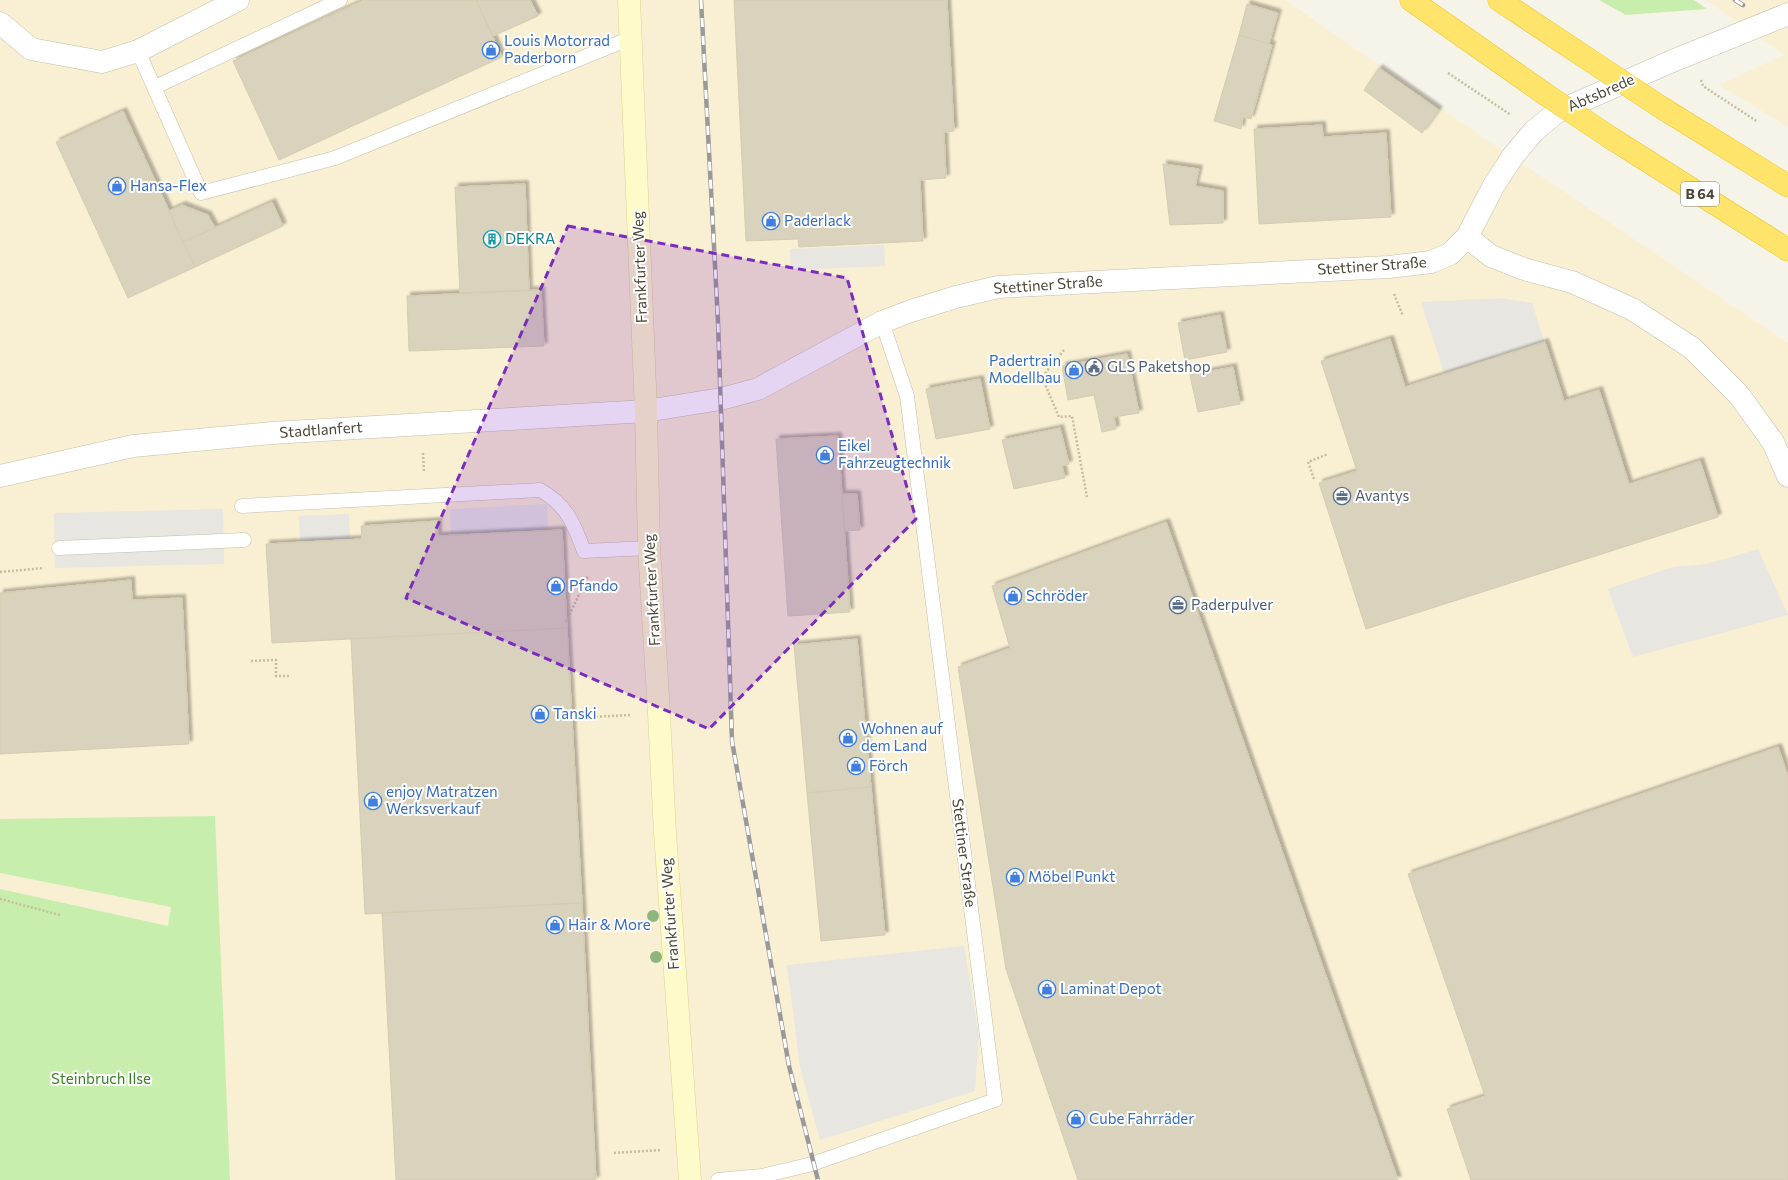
<svg xmlns="http://www.w3.org/2000/svg" width="1788" height="1180" viewBox="0 0 1788 1180" font-family="Commissioner,sans-serif">
<style>
.commercial{fill:#f9efd3}
.green{fill:#c8eeae}
.parking{fill:#e7e6e1}
.building{fill:#d9d2bd;stroke:#d5ccb0;filter:url(#shadow)}
.lines{fill:none;stroke-linecap:round;stroke-linejoin:round}
.lane-casing{stroke:#c3beaa;stroke-width:15}
.street-casing{stroke:#c3beaa;stroke-width:23}
.secondary-casing{stroke:#dbd294;stroke-width:23}
.highway-casing{stroke:#eec32b;stroke-width:23}
.path{stroke:#c6bd9a;stroke-width:2.5;stroke-dasharray:2 2;stroke-linecap:butt}
.lane{stroke:#fff;stroke-width:14}
.street{stroke:#fff;stroke-width:22}
.secondary{stroke:#fffaca;stroke-width:22}
.highway{stroke:#ffe46b;stroke-width:22}
.rail-casing{stroke:#999;stroke-width:4.5}
.rail{stroke:#fff;stroke-width:3;stroke-dasharray:9;stroke-linecap:butt}
.highway-bridge-casing{stroke:#eec32b;stroke-width:23;stroke-linecap:butt}
.highway-bridge{stroke:#ffe46b;stroke-width:22}
.tree{fill:#8eb67c}
.marked{fill:#7b2cbf;fill-opacity:0.2;stroke:#7b2cbf;stroke-width:3;stroke-dasharray:8 5;stroke-linejoin:round}
.labels{text-anchor:middle;stroke-width:4;stroke-linejoin:round;paint-order:stroke}
.shield{fill:#fff;stroke:#817e72;stroke-width:1}
.shield-label{font-size:14px;font-weight:bold;fill:#4b4636}
.shop-label{font-size:15px;fill:#366cbe;stroke:#fff;text-anchor:start}
.street-label{font-size:15px;fill:#4b4636;stroke:#fff}
.culture-label{font-size:15px;fill:#0d838f;stroke:#fff;text-anchor:start}
.service-label{font-size:15px;fill:#4e5e75;stroke:#fff;text-anchor:start}
.park-label{font-size:15px;fill:#398422;stroke:#fff}
</style>
<defs>
<filter id="shadow"><feDropShadow dx="3.5" dy="-3.5" stdDeviation="1" flood-color="#0004"/></filter>
</defs>
<rect width="100%" height="100%" fill="#f6f4e9"/>
<g class="commercial">
<polygon points="0,0 1285,0 1480,135 1788,343 1788,1180 190,1180 0,930"/>
<polygon points="1706,0 1788,0 1788,127 1719,85 1784,55"/>
</g>
<g class="green">
<polygon points="1599,0 1694,0 1707,9 1626,15"/>
<polygon points="215,816 230,1180 0,1180 0,889 168,926 171,907 0,873 0,819"/>
</g>
<g class="parking">
<polygon points="884,245 885,266 791,270 790,249"/>
<polygon points="1502,298 1532,303 1544,341 1444,373 1421,302"/>
<polygon points="547,504 548,530 451,534 450,509"/>
<polygon points="223,509 224,564 55,568 54,513"/>
<polygon points="349,514 350,539 300,541 299,516"/>
<polygon points="1758,549 1788,615 1633,657 1608,589 1673,567 1707,564"/>
<polygon points="964,946 979,1036 975,1091 820,1140 800,1067 787,965"/>
</g>
<g class="building">
<polygon points="364,0 476,0 502,57 279,160 233,61"/>
<polygon points="476,0 530,0 538,16 493,36"/>
<polygon points="734,0 947,0 954,131 944,132 946,178 920,180 923,241 799,247 798,239 746,241"/>
<polygon points="1247,4 1278,13 1269,44 1239,35"/>
<polygon points="1239,35 1272,45 1251,119 1243,117 1241,129 1214,121"/>
<polygon points="1379,68 1439,110 1422,133 1364,90"/>
<polygon points="123,111 195,267 128,298 56,142"/>
<polygon points="1322,125 1323,137 1386,133 1391,217 1259,224 1254,129"/>
<polygon points="1163,164 1199,169 1195,186 1223,191 1223,223 1170,225"/>
<polygon points="525,184 529,290 460,293 455,187"/>
<polygon points="272,202 283,226 195,267 183,242"/>
<polygon points="182,205 208,215 215,228 183,242 169,211"/>
<polygon points="541,290 544,346 409,351 407,296"/>
<polygon points="1220,315 1227,352 1185,360 1178,323"/>
<polygon points="1390,339 1405,387 1545,342 1564,401 1599,390 1629,484 1700,461 1718,517 1366,629 1319,483 1357,471 1321,361"/>
<polygon points="1127,354 1139,413 1114,417 1116,429 1102,432 1094,395 1068,400 1062,366"/>
<polygon points="1233,367 1240,404 1198,412 1190,375"/>
<polygon points="980,379 990,429 936,439 926,389"/>
<polygon points="1060,428 1069,464 1062,466 1065,478 1014,489 1002,440"/>
<polygon points="838,436 850,612 788,616 776,439"/>
<polygon points="842,494 857,494 860,530 845,531"/>
<polygon points="438,521 438,536 562,530 567,628 272,643 266,544 362,539 361,526"/>
<polygon points="1166,522 1398,1180 1078,1180 1006,969 958,667 1010,648 992,586"/>
<polygon points="131,580 132,600 182,598 189,744 0,754 0,593"/>
<polygon points="567,628 582,903 365,914 351,639"/>
<polygon points="857,639 871,787 807,793 794,645"/>
<polygon points="1778,747 1788,776 1788,1180 1471,1180 1447,1109 1485,1096 1408,874"/>
<polygon points="871,787 885,935 821,941 807,793"/>
<polygon points="582,903 596,1180 396,1180 382,913"/>
</g>
<g class="lines">
<defs>
<g id="lane">
<polyline points="138,51 201,193 335,158 631,38"/>
<polyline points="155,87 340,0"/>
<path d="M242 506 540 490C567 505 574 524 584 551L649 548"/>
<polyline points="59,548 244,540"/>
<polyline points="718,1180 762,1176 812,1164 995,1100 907,396 882,322"/>
</g>
<g id="street">
<polyline points="0,23 31,49 102,62 138,51 238,0"/>
<polyline points="1467,237 1491,256 1524,269 1572,282 1632,309 1692,348 1739,395 1773,442 1788,476"/>
<polyline points="0,476 133,446 272,433 646,411 721,399 758,389 882,322 911,311 956,297 998,287 1389,267 1431,262 1450,254 1467,237 1494,185 1513,156 1534,131 1557,112 1670,62 1788,14"/>
</g>
<polyline id="secondary" points="629,0 646,411 649,548 659,714 665,833 690,1180"/>
<g id="highway">
<polyline points="1411,0 1545,94"/>
<polyline points="1499,0 1600,67"/>
<polyline points="1659,106 1788,186"/>
<polyline points="1611,138 1788,250"/>
</g>
</defs>
<use href="#lane" class="lane-casing"/>
<use href="#street" class="street-casing"/>
<use href="#secondary" class="secondary-casing"/>
<use href="#highway" class="highway-casing"/>
<g class="path">
<polyline points="1448,73 1511,115"/>
<polyline points="1701,80 1703,86 1758,122"/>
<polyline points="1394,294 1403,316"/>
<polyline points="1064,350 1042,377 1059,417 1072,416 1087,497"/>
<polyline points="423,453 424,472"/>
<polyline points="1314,479 1308,462 1328,454"/>
<polyline points="0,572 44,568"/>
<polyline points="566,622 588,576"/>
<polyline points="251,661 276,660 276,676 290,676"/>
<polyline points="572,718 631,715"/>
<polyline points="0,899 60,915"/>
<polyline points="614,1153 661,1150"/>
</g>
<use href="#lane" class="lane"/>
<use href="#street" class="street"/>
<use href="#secondary" class="secondary"/>
<use href="#highway" class="highway"/>
<defs>
<g id="rail">
<polyline points="701,0 718,322 732,741 789,1066 818,1180"/>
<polyline points="1735,0 1743,5"/>
</g>
</defs>
<use href="#rail" class="rail-casing"/>
<use href="#rail" class="rail"/>
<defs>
<g id="highway-bridge">
<polyline points="1600,67 1659,106"/>
<polyline points="1545,94 1611,138"/>
</g>
</defs>
<use href="#highway-bridge" class="highway-bridge-casing"/>
<use href="#highway-bridge" class="highway-bridge"/>
</g>
<g class="tree">
<circle cx="653" cy="916" r="6"/>
<circle cx="656" cy="957" r="6"/>
</g>
<path class="marked" d="M568 226 847 278 916 519 709 729 406 598Z"/>
<defs>
<symbol id="shop-ring" viewBox="-11 -11 22 22"><circle r="9.5" fill="#fff" stroke="#3f7fe0" stroke-width="1.5"/><path d="M-5-2.5h2.3a2.7 3.5 0 0 1 5.4 0H5L5.5 6h-11ZM-1.5-2.5h3a1.5 2.3 0 0 0-3 0Z" fill="#3f7fe0"/></symbol>
<symbol id="building-ring" viewBox="-11 -11 22 22"><circle r="9.5" fill="#fff" stroke="#0f9aa8" stroke-width="1.5"/><path d="M-4-6H4V6H1V3H-1V6H-4ZM-2.5-4.3h1.7v1.8h-1.7ZM.8-4.3h1.7v1.8H.8ZM-2.5-1h1.7V.8h-1.7ZM.8-1h1.7V.8H.8Z" fill="#0f9aa8"/></symbol>
<symbol id="civic-ring" viewBox="-11 -11 22 22"><circle r="9.5" fill="#fff" stroke="#5c6f8a" stroke-width="1.5"/><path d="M-.6-6.5H3V-4.5H.6V-3L4-1V1h2V6H-6V1h2V-1L-.6-3ZM-1.2 2.5V6h2.4V2.5Z" fill="#5c6f8a"/></symbol>
<symbol id="office-ring" viewBox="-11 -11 22 22"><circle r="9.5" fill="#fff" stroke="#5c6f8a" stroke-width="1.5"/><path d="M-6-3h4V-5.5h4V-3h4V5H-6ZM-1-4.5V-3h2v-1.5ZM-6 0V1H6V0Z" fill="#5c6f8a"/></symbol>
</defs>
<g fill-rule="evenodd">
<use href="#shop-ring" x="481" y="40" width="20" height="20"/>
<use href="#shop-ring" x="107" y="176" width="20" height="20"/>
<use href="#shop-ring" x="761" y="211" width="20" height="20"/>
<use href="#building-ring" x="482" y="229" width="20" height="20"/>
<use href="#civic-ring" x="1084" y="357" width="20" height="20"/>
<use href="#shop-ring" x="1064" y="360" width="20" height="20"/>
<use href="#shop-ring" x="815" y="445" width="20" height="20"/>
<use href="#office-ring" x="1332" y="486" width="20" height="20"/>
<use href="#shop-ring" x="546" y="576" width="20" height="20"/>
<use href="#shop-ring" x="1003" y="586" width="20" height="20"/>
<use href="#office-ring" x="1168" y="595" width="20" height="20"/>
<use href="#shop-ring" x="530" y="704" width="20" height="20"/>
<use href="#shop-ring" x="838" y="728" width="20" height="20"/>
<use href="#shop-ring" x="846" y="756" width="20" height="20"/>
<use href="#shop-ring" x="363" y="791" width="20" height="20"/>
<use href="#shop-ring" x="1005" y="867" width="20" height="20"/>
<use href="#shop-ring" x="545" y="915" width="20" height="20"/>
<use href="#shop-ring" x="1037" y="979" width="20" height="20"/>
<use href="#shop-ring" x="1066" y="1109" width="20" height="20"/>
</g>
<g class="labels">
<rect class="shield" x="1681" y="182" width="38" height="24" rx="3"/>
<g class="shield-label">
<text x="1700" y="199">B 64</text>
</g>
<g class="shop-label">
<text x="504" y="46">Louis Motorrad<tspan x="504" dy="17">Paderborn</tspan></text>
<text x="130" y="191">Hansa-Flex</text>
<text x="784" y="226">Paderlack</text>
<text x="1061" y="366" text-anchor="end">Padertrain<tspan x="1061" dy="17">Modellbau</tspan></text>
<text x="838" y="451">Eikel<tspan x="838" dy="17">Fahrzeugtechnik</tspan></text>
<text x="569" y="591">Pfando</text>
<text x="1026" y="601">Schröder</text>
<text x="553" y="719">Tanski</text>
<text x="861" y="734">Wohnen auf<tspan x="861" dy="17">dem Land</tspan></text>
<text x="869" y="771">Förch</text>
<text x="386" y="797">enjoy Matratzen<tspan x="386" dy="17">Werksverkauf</tspan></text>
<text x="1028" y="882">Möbel Punkt</text>
<text x="568" y="930">Hair &amp; More</text>
<text x="1060" y="994">Laminat Depot</text>
<text x="1089" y="1124">Cube Fahrräder</text>
</g>
<g class="street-label">
<text transform="translate(1601 93) rotate(-24)" y="5">Abtsbrede</text>
<text transform="translate(1372 266) rotate(-4)" y="5">Stettiner Straße</text>
<text transform="translate(640 267) rotate(-92)" y="5">Frankfurter Weg</text>
<text transform="translate(1048 285) rotate(-4)" y="5">Stettiner Straße</text>
<text transform="translate(321 430) rotate(-4)" y="5">Stadtlanfert</text>
<text transform="translate(652 590) rotate(-93)" y="5">Frankfurter Weg</text>
<text transform="translate(964 853) rotate(83)" y="5">Stettiner Straße</text>
<text transform="translate(670 914) rotate(-94)" y="5">Frankfurter Weg</text>
</g>
<g class="culture-label">
<text x="505" y="244">DEKRA</text>
</g>
<g class="service-label">
<text x="1107" y="372">GLS Paketshop</text>
<text x="1355" y="501">Avantys</text>
<text x="1191" y="610">Paderpulver</text>
</g>
<g class="park-label">
<text x="101" y="1084">Steinbruch Ilse</text>
</g>
</g>
</svg>
